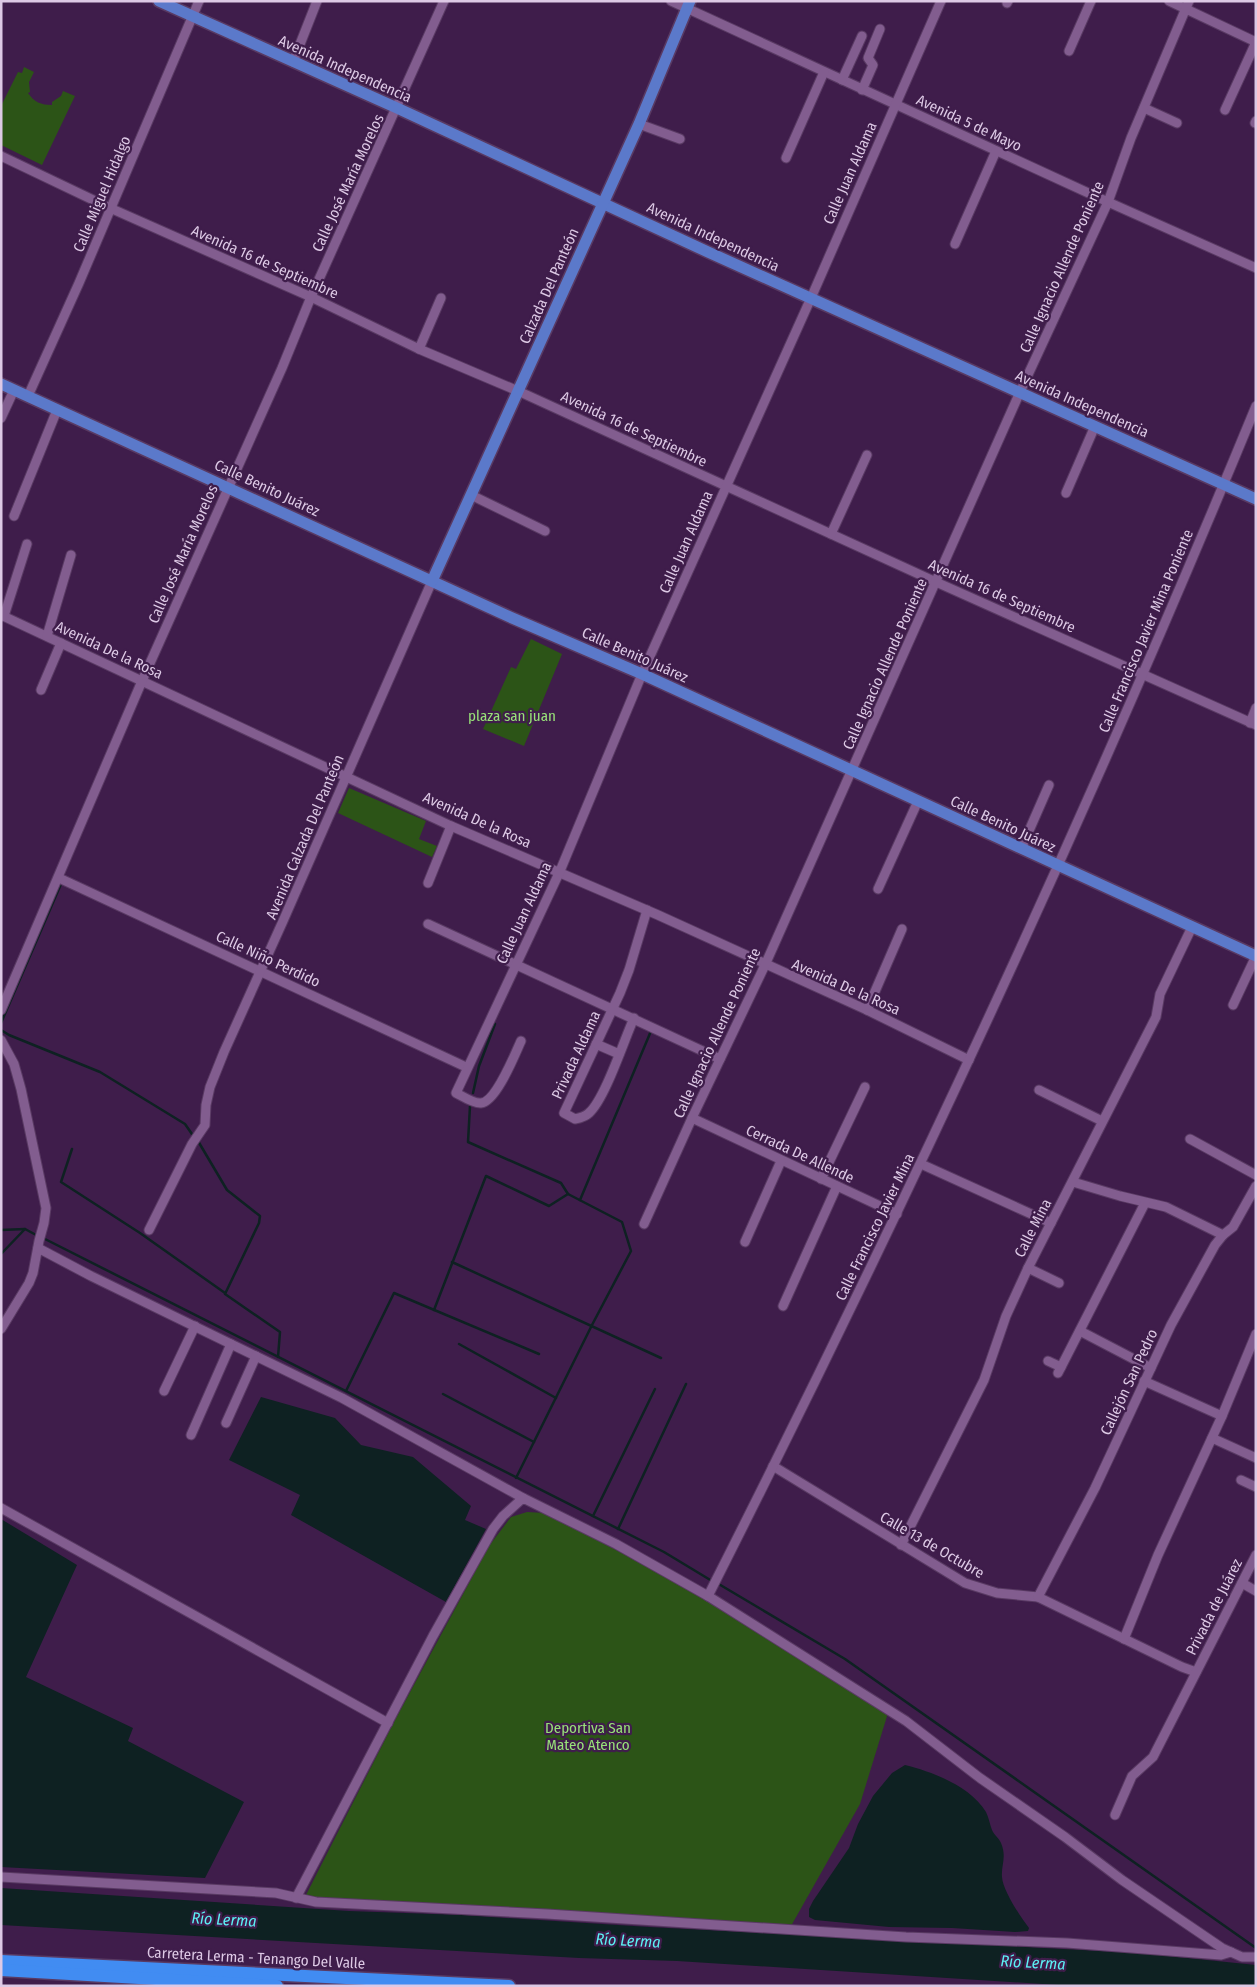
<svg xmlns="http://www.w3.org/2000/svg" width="1257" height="1987" viewBox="0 0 1257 1987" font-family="'Fira Sans Condensed',sans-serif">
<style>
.green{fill:#2c5417}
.water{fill:#0e2122}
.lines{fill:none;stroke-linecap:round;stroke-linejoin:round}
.stream{stroke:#0e2122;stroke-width:2.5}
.minor-casing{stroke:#593a63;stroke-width:11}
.major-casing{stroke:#593a63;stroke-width:14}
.highway-casing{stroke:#593a63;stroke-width:15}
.minor{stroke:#825d8f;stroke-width:9}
.major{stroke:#5b79ca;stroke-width:11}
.highway{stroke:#418cf2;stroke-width:12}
.labels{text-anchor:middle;stroke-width:4.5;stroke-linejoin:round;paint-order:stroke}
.street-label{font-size:15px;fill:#ddc9e5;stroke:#3f1d4b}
.park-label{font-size:15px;fill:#98e279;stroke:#3f1d4b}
.water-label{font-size:16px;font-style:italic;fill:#5cf1f4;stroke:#3f1d4b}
</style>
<rect width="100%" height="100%" fill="#3f1d4b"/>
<g class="green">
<path d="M24 67 34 72 29 82 30 92 28 93C34 102 41 105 52 105V102L61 96 63 91 75 96 42 165 1 145V106L18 72 22 73Z"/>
<polygon points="531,639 562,654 524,746 483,729 511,667 516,669"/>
<polygon points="349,788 426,821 419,839 437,846 432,857 338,813"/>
<polygon points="527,1512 545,1513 668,1577 888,1713 860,1804 791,1926 305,1897 395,1720 489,1546 511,1517"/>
</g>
<g class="water">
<polygon points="261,1397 335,1418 361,1445 413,1457 471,1506 465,1520 486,1529 446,1602 291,1515 300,1495 229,1460"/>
<polygon points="1,1519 77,1565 26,1677 133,1728 128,1741 244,1802 205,1878 1,1867"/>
<path d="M905 1765C933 1772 970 1786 986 1812 989 1818 990 1825 992 1830 994 1835 999 1838 1001 1843 1007 1857 1001 1865 1002 1877 1003 1891 1020 1916 1029 1928L1028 1931 1015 1932 952 1928 889 1927 815 1920 809 1917V1909L813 1901 849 1848 858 1824 873 1796 892 1773Z"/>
<polygon points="1,1888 349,1911 461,1915 649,1927 1138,1953 1256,1965 1256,1986 1074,1986 677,1961 579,1958 1,1925"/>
</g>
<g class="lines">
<g class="stream">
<polyline points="1,1023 61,884"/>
<polyline points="1,1030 9,1035 100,1072 185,1124 194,1137"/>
<polyline points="473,1093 479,1066 495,1024"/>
<polyline points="470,1106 468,1142 561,1183 568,1194 622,1222 631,1251 592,1325 516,1478"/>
<polyline points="198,1141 227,1190 260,1216 259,1223 225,1294 280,1332 278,1357"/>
<polyline points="72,1149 61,1182 140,1233 225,1293"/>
<polyline points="580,1200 651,1031"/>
<polyline points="1,1230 25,1229 38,1236"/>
<polyline points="43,1238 664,1552 712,1581"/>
<polyline points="1,1254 25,1229"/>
<polyline points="452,1262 661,1358"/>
<polyline points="434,1310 486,1176 549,1206 568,1194"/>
<polyline points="459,1344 556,1398"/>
<polyline points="346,1391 394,1293 539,1354"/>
<polyline points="443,1394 534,1442"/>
<polyline points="593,1516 655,1389"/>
<polyline points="618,1529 686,1384"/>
<polyline points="717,1583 845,1659 1256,1948"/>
</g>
<defs>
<g id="minor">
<polyline points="671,1 1108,202 1256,268"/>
<polyline points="1169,1 1256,42 1225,110"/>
<polyline points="1007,3 1008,1"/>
<polyline points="1069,51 1091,1"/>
<polyline points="293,62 317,1"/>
<polyline points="842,80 862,36"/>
<polyline points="862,90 873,65 868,58 880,29"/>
<polyline points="1144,108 1177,123"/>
<polyline points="1255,123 1256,121"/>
<polyline points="639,124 680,139"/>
<polyline points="1,156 110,208 311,297 419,349 518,391 936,582 1256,725"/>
<polyline points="786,158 824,72"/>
<polyline points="955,244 996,151"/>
<polyline points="419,349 441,298"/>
<polyline points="28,396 79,283 199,1"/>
<polyline points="1,418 14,390"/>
<polyline points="1066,493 1095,426"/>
<polyline points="471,495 545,531"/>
<polyline points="14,516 57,410"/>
<polyline points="831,534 867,455"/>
<polyline points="1,615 451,826 658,915 867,1010 969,1060"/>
<polyline points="4,616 27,544"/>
<polyline points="47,636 71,555"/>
<polyline points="41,690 61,643"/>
<polyline points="1250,723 1256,708"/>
<polyline points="1021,849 1049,785"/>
<polyline points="59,878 466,1067"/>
<polyline points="428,883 451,826"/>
<polyline points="878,889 918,801"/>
<polyline points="428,924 720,1059"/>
<polyline points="1233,1005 1256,956"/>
<polyline points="1,1010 142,681 282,368 311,297 444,1"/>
<polyline points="867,1010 902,929"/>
<path d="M634 1018C624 1040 605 1099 589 1113 585 1117 580 1118 575 1119L564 1113 620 993 629 970 647 910"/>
<polyline points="1,1040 14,1064 21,1089 46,1208 44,1223 39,1241 33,1273 29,1283 1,1329"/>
<path d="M521 1041C515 1054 496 1102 481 1103 474 1104 462 1096 456 1093L560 871 642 674 811 298 941 1"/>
<polyline points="596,1044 619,1054"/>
<polyline points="1039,1090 1102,1121"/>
<polyline points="692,1118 897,1214"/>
<polyline points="1190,1139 1256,1175"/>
<polyline points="921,1164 1051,1223"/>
<polyline points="821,1179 865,1087"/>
<polyline points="1073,1182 1120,1196 1166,1207 1223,1235"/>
<polyline points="644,1224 692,1118 765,965 1020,392 1108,202 1131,138 1189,1"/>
<polyline points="149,1230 192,1144 205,1125 206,1105 210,1087 224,1052 283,921 432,581"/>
<polyline points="745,1242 781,1161"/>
<polyline points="38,1248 91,1276 342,1398 523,1498"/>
<polyline points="1028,1268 1059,1283"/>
<polyline points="783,1306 837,1186"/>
<polyline points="1080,1331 1151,1368"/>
<polyline points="1048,1361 1061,1367"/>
<polyline points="1058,1373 1145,1203"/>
<polyline points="1144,1381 1222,1416"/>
<polyline points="164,1391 195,1326"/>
<polyline points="226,1423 256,1356"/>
<polyline points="191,1435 231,1344"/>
<polyline points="1212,1438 1256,1458"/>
<polyline points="773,1466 965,1583 997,1593 1038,1597 1182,1667 1196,1672"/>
<polyline points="1241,1480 1256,1487"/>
<polyline points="1,1508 388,1723"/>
<polyline points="901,1545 984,1380 1006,1316 1028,1268 1156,1017 1160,994 1192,927"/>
<polyline points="1242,1583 1256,1591"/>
<path d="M708 1596C905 1207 1090 810 1256 406"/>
<polyline points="1038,1597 1095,1488 1171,1325 1215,1245 1223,1235 1233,1227 1256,1186"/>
<polyline points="1124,1639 1158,1555 1222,1416 1256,1334"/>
<polyline points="1115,1815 1132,1776 1153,1757 1256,1555"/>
<polyline points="1,1877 276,1893 316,1902 547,1914 906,1937 1067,1943 1221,1955 1231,1952"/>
<polyline points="296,1898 433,1636 493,1529 503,1516 523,1498 616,1544 708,1596 906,1721 980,1778 1065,1837 1122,1880 1222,1948 1242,1957 1256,1957"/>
</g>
<g id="major">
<polyline points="159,1 397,108 708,252 1256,499"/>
<polyline points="1,384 510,617 642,674 1256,956"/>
<polyline points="432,581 639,124 690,1"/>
</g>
<g id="highway">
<polyline points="1,1961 509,1986"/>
<polyline points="1,1970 277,1986"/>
</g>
</defs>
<use href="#minor" class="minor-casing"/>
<use href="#major" class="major-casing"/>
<use href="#highway" class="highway-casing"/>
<use href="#minor" class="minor"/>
<use href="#major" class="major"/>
<use href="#highway" class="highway"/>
</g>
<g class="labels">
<g class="street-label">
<text transform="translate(345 69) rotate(24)" y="5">Avenida Independencia</text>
<text transform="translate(969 123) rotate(25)" y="5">Avenida 5 de Mayo</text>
<text transform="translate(850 173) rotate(-66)" y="5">Calle Juan Aldama</text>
<text transform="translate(348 183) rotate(-65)" y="5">Calle José María Morelos</text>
<text transform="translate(102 194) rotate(-67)" y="5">Calle Miguel Hidalgo</text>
<text transform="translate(713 237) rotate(25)" y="5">Avenida Independencia</text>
<text transform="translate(265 262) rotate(24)" y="5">Avenida 16 de Septiembre</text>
<text transform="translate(1062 267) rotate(-66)" y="5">Calle Ignacio Allende Poniente</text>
<text transform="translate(549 286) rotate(-66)" y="5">Calzada Del Panteón</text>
<text transform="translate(1082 404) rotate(24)" y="5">Avenida Independencia</text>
<text transform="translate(634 429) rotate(25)" y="5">Avenida 16 de Septiembre</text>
<text transform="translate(267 488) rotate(25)" y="5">Calle Benito Juárez</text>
<text transform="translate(686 542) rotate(-66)" y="5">Calle Juan Aldama</text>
<text transform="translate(183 554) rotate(-66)" y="5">Calle José María Morelos</text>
<text transform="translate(1002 596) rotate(24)" y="5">Avenida 16 de Septiembre</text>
<text transform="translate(1146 631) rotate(-67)" y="5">Calle Francisco Javier Mina Poniente</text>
<text transform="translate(109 650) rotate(25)" y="5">Avenida De la Rosa</text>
<text transform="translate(635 655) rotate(24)" y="5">Calle Benito Juárez</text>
<text transform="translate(885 664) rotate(-66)" y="5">Calle Ignacio Allende Poniente</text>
<text transform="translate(477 820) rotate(24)" y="5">Avenida De la Rosa</text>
<text transform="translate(1003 824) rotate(25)" y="5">Calle Benito Juárez</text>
<text transform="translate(305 837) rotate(-67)" y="5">Avenida Calzada Del Panteón</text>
<text transform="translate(524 913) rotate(-65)" y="5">Calle Juan Aldama</text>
<text transform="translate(268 959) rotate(25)" y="5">Calle Niño Perdido</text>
<text transform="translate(846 987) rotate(24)" y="5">Avenida De la Rosa</text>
<text transform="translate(717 1033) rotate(-65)" y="5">Calle Ignacio Allende Poniente</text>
<text transform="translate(576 1055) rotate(-65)" y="5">Privada Aldama</text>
<text transform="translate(800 1154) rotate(25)" y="5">Cerrada De Allende</text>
<text transform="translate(875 1227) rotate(-64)" y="5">Calle Francisco Javier Mina</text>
<text transform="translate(1033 1228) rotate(-63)" y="5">Calle Mina</text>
<text transform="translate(1129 1382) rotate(-65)" y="5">Callejón San Pedro</text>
<text transform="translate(932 1545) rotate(30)" y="5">Calle 13 de Octubre</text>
<text transform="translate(1214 1607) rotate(-63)" y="5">Privada de Juárez</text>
<text transform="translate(256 1958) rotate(3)" y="5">Carretera Lerma - Tenango Del Valle</text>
</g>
<g class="park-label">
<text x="512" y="721">plaza san juan</text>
<text x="588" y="1733">Deportiva San<tspan x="588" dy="17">Mateo Atenco</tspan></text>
</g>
<g class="water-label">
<text transform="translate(224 1919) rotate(3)" y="6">Río Lerma</text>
<text transform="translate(628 1940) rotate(3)" y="6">Río Lerma</text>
<text transform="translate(1033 1962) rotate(3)" y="6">Río Lerma</text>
</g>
</g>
<rect width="1257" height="1987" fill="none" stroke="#ddc9e5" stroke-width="5"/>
</svg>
